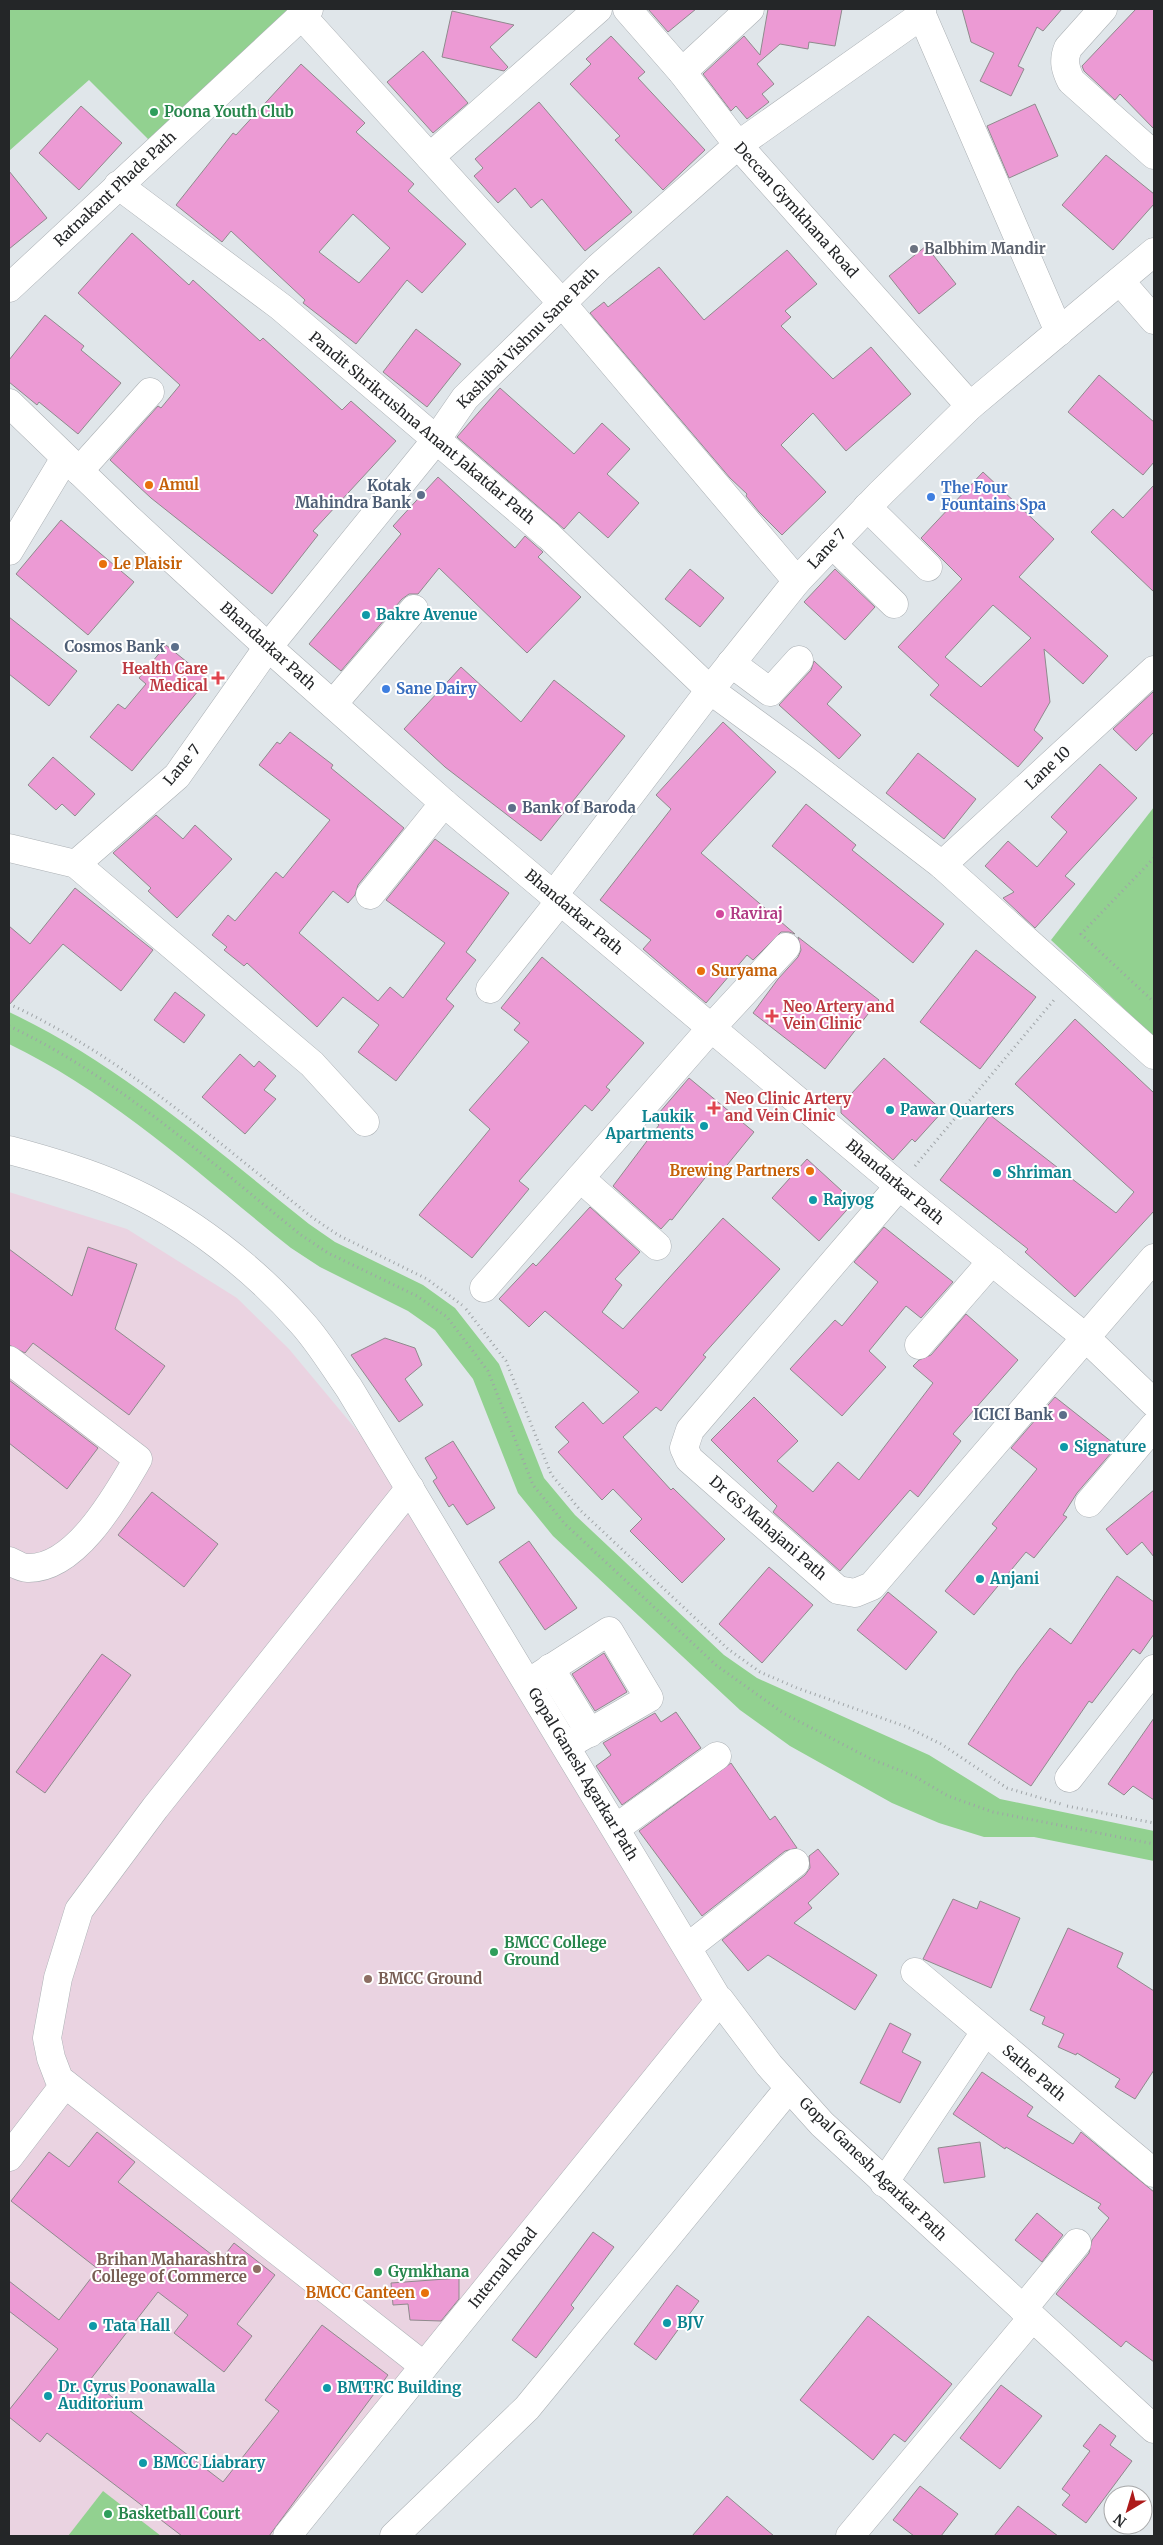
<svg xmlns="http://www.w3.org/2000/svg" width="1163" height="2545" viewBox="0 0 1163 2545" font-family="Merriweather,serif">
<style>
.education{fill:#ead3e1}
.green{fill:#92d190}
.building{fill:#ec9ad4;stroke:#8f8a8d;fill-rule:evenodd}
.lines{fill:none;stroke-linecap:round;stroke-linejoin:round}
.minor-casing{stroke:#acb1b5;stroke-width:29}
.path{stroke:#9fa4a7;stroke-width:3;stroke-dasharray:1 4;stroke-linecap:butt}
.minor{stroke:#fff;stroke-width:28}
.leisure-dot{fill:#2e9e5b;stroke:#fff;stroke-width:2}
.worship-dot{fill:#6b7280;stroke:#fff;stroke-width:2}
.food-dot{fill:#e8710a;stroke:#fff;stroke-width:2}
.service-dot{fill:#5c6f8a;stroke:#fff;stroke-width:2}
.shop-dot{fill:#3f7fe0;stroke:#fff;stroke-width:2}
.culture-dot{fill:#0f9aa8;stroke:#fff;stroke-width:2}
.health-dot{fill:#e0444e;stroke:#fff;stroke-width:2}
.hotel-dot{fill:#d1479c;stroke:#fff;stroke-width:2}
.education-dot{fill:#8d6e63;stroke:#fff;stroke-width:2}
.labels{text-anchor:middle;stroke-width:4;stroke-linejoin:round;paint-order:stroke}
.leisure-label{font-size:15px;font-weight:bold;fill:#27864d;stroke:#fff;text-anchor:start}
.street-label{font-size:15px;fill:#242628;stroke:#fff}
.worship-label{font-size:15px;font-weight:bold;fill:#5b616d;stroke:#fff;text-anchor:start}
.food-label{font-size:15px;font-weight:bold;fill:#c56008;stroke:#fff;text-anchor:start}
.service-label{font-size:15px;font-weight:bold;fill:#4e5e75;stroke:#fff;text-anchor:end}
.shop-label{font-size:15px;font-weight:bold;fill:#366cbe;stroke:#fff;text-anchor:start}
.culture-label{font-size:15px;font-weight:bold;fill:#0d838f;stroke:#fff;text-anchor:start}
.health-label{font-size:15px;font-weight:bold;fill:#be3a42;stroke:#fff;text-anchor:start}
.hotel-label{font-size:15px;font-weight:bold;fill:#b23c85;stroke:#fff;text-anchor:start}
.education-label{font-size:15px;font-weight:bold;fill:#785e54;stroke:#fff;text-anchor:start}
</style>
<rect width="100%" height="100%" fill="#e0e6ea"/>
<polygon class="education" points="9,1192 127,1229 237,1298 289,1349 389,1469 713,2002 295,2536 9,2536"/>
<g class="green">
<polygon points="9,9 297,9 153,144 89,80 9,151"/>
<polygon points="1154,807 1154,1037 1051,940"/>
<path d="M9 1012C120 1064 213 1148 309 1224L335 1242 423 1285 455 1308 499 1364 544 1478 575 1515 724 1655 757 1678 929 1755 1000 1799 1154 1831V1861L1034 1837H984L939 1823 892 1803 790 1746 740 1710 553 1536 518 1493 473 1379 435 1330 408 1311 320 1267 291 1248C201 1176 113 1094 9 1044Z"/>
<polygon points="103,2491 161,2536 68,2536"/>
</g>
<g class="building">
<polygon points="648,9 696,9 668,32"/>
<polygon points="768,9 842,9 835,46 809,42 808,49 780,44 757,64 774,84 762,94 769,102 747,119 736,106 731,111 703,74 744,36 760,55"/>
<polygon points="962,9 1062,9 1043,31 1037,27 1018,66 1024,69 1011,96 980,81 994,53 971,42"/>
<polygon points="1136,9 1154,9 1154,129 1120,94 1115,100 1084,71 1082,66"/>
<polygon points="452,11 514,25 490,47 508,67 504,71 442,57"/>
<polygon points="611,36 645,72 638,78 705,150 663,190 615,140 620,136 570,84 591,64 586,59"/>
<polygon points="423,51 468,103 433,133 387,82"/>
<path d="M301 64 365 123 356 132 414 184 408 191 466 244 422 293 407 280 356 344 303 303 305 300 231 231 222 242 176 205 233 133 236 135ZM353 214 390 248 359 283 319 252Z"/>
<polygon points="539,102 632,212 585,251 542,199 531,208 515,188 498,203 474,176 483,168 475,159"/>
<polygon points="1035,104 1058,156 1009,178 987,126"/>
<polygon points="81,106 122,143 79,190 39,153"/>
<polygon points="1106,155 1154,194 1154,204 1113,250 1062,205"/>
<polygon points="9,171 47,218 9,249"/>
<polygon points="132,233 189,285 193,280 260,341 263,338 342,410 351,401 396,441 313,531 318,535 272,594 151,498 110,460 158,406 161,408 180,385 78,293"/>
<polygon points="926,246 956,284 919,314 889,276"/>
<polygon points="787,250 817,284 785,311 791,317 781,326 833,379 871,347 911,394 846,451 813,413 781,445 826,492 782,535 759,512 746,496 747,494 730,478 590,313 604,302 608,307 659,267 704,320"/>
<polygon points="45,315 84,346 81,350 121,383 78,434 39,402 37,405 9,382 9,360"/>
<polygon points="416,329 461,364 427,407 383,372"/>
<polygon points="1099,375 1154,422 1154,462 1143,475 1068,412"/>
<polygon points="500,388 574,454 602,423 630,449 607,474 639,503 608,538 579,512 564,529 457,437"/>
<path d="M983 472 1054 539 1019 577 1108 656 1083 684 1044 649 1050 702 1034 730 1043 738 1018 767 930 695 939 685 898 647 962 579 921 538ZM993 605 1031 638 981 687 945 657Z"/>
<polygon points="438,477 515,548 525,536 543,552 538,557 581,597 527,653 439,568 418,594 409,594 402,599 341,671 309,644 401,534 393,526"/>
<polygon points="1154,485 1154,592 1091,532 1113,509 1123,518"/>
<polygon points="61,520 134,582 88,635 16,574"/>
<polygon points="690,569 724,598 700,627 665,599"/>
<polygon points="835,569 875,607 845,640 804,602"/>
<polygon points="9,617 77,671 49,706 9,674"/>
<polygon points="166,645 208,679 132,771 90,737 118,704 125,709 146,684 139,678"/>
<polygon points="814,661 842,687 827,704 861,735 839,759 779,705 811,670"/>
<polygon points="461,667 521,722 554,680 625,736 541,841 445,767 404,729"/>
<polygon points="1154,691 1154,732 1136,751 1113,729"/>
<polygon points="723,722 776,772 701,853 795,934 789,932 781,932 753,960 747,955 706,1003 643,949 651,940 600,900 671,809 656,795"/>
<polygon points="290,732 333,765 331,768 404,828 358,885 355,895 348,903 333,891 299,933 378,1001 390,987 403,998 445,943 386,900 435,839 509,893 466,952 476,960 446,999 454,1006 396,1081 358,1052 379,1025 343,997 317,1027 247,963 244,966 224,950 227,947 212,935 228,915 235,921 276,872 283,878 330,820 259,765 277,742 280,744"/>
<polygon points="918,753 976,799 944,839 886,793"/>
<polygon points="53,757 95,794 75,816 62,804 56,810 28,785"/>
<polygon points="1100,764 1137,798 1065,876 1075,884 1035,928 1003,898 1014,892 985,866 1008,841 1037,867 1067,832 1051,817"/>
<polygon points="806,804 856,845 852,850 944,924 913,963 772,846"/>
<polygon points="156,815 183,839 195,825 232,859 177,918 148,891 151,888 113,853"/>
<polygon points="75,888 153,950 121,991 63,944 9,1005 9,926 30,944"/>
<polygon points="798,937 879,1000 825,1069 753,1013 778,979 798,957 801,950"/>
<polygon points="976,950 1036,997 980,1069 920,1022"/>
<polygon points="542,957 644,1043 606,1087 610,1090 592,1111 585,1105 519,1181 529,1189 472,1258 419,1215 490,1129 469,1110 529,1042 514,1030 520,1023 501,1008"/>
<polygon points="175,992 205,1015 184,1043 154,1020"/>
<polygon points="1075,1019 1154,1093 1154,1211 1075,1297 1025,1252 1028,1249 940,1180 990,1115 1116,1213 1134,1192 1015,1084"/>
<polygon points="240,1054 254,1067 259,1061 276,1076 264,1090 276,1099 245,1134 202,1097"/>
<polygon points="884,1058 943,1111 915,1142 912,1139 893,1160 841,1113 841,1105"/>
<polygon points="689,1078 754,1132 719,1175 712,1169 672,1220 670,1219 661,1229 613,1186 659,1125 653,1120"/>
<polygon points="807,1159 854,1202 819,1241 772,1198"/>
<polygon points="590,1207 640,1252 615,1279 622,1285 602,1312 623,1329 723,1218 780,1269 703,1355 706,1357 661,1411 656,1407 623,1437 671,1490 673,1488 725,1539 682,1583 630,1531 642,1519 613,1489 602,1500 558,1452 569,1442 555,1427 583,1402 603,1424 639,1392 545,1311 529,1327 499,1299 533,1263 536,1266"/>
<polygon points="884,1227 953,1282 921,1318 906,1306 869,1351 886,1367 842,1416 790,1369 835,1320 842,1326 878,1282 854,1262"/>
<polygon points="88,1247 137,1264 115,1329 165,1366 129,1415 33,1343 25,1353 9,1345 9,1249 72,1296"/>
<polygon points="966,1314 1018,1360 953,1434 961,1441 918,1497 910,1490 840,1571 773,1512 777,1506 711,1440 754,1397 798,1441 777,1461 813,1492 838,1462 859,1480 933,1383 913,1366 919,1360 931,1355"/>
<polygon points="385,1338 415,1348 422,1365 405,1379 423,1405 399,1422 351,1355"/>
<polygon points="9,1380 98,1448 67,1489 9,1443"/>
<polygon points="1055,1397 1117,1446 1077,1493 1063,1515 1067,1517 1034,1558 1026,1552 974,1615 945,1591 997,1528 992,1524 1037,1469 1011,1448"/>
<polygon points="453,1441 495,1508 467,1525 453,1504 449,1507 433,1481 437,1478 425,1458"/>
<polygon points="1154,1490 1154,1557 1142,1542 1127,1555 1106,1529"/>
<polygon points="152,1492 218,1544 184,1587 118,1535"/>
<polygon points="529,1541 577,1608 545,1630 499,1562"/>
<polygon points="769,1567 813,1605 762,1663 719,1624"/>
<polygon points="1117,1576 1154,1602 1154,1634 1140,1654 1133,1649 1092,1703 1089,1701 1031,1786 968,1744 1017,1671 1050,1628 1071,1644"/>
<polygon points="888,1592 937,1632 906,1670 857,1630"/>
<polygon points="604,1653 627,1692 595,1711 572,1674"/>
<polygon points="102,1654 131,1675 45,1793 16,1772"/>
<polygon points="676,1712 701,1748 622,1805 596,1766 611,1755 603,1743 655,1713 661,1722"/>
<polygon points="1154,1718 1154,1800 1133,1786 1124,1795 1108,1784"/>
<polygon points="731,1763 770,1820 775,1816 797,1848 785,1851 702,1916 639,1831"/>
<polygon points="818,1849 839,1874 808,1903 812,1908 794,1923 877,1975 855,2010 768,1955 748,1971 722,1940 805,1875 810,1868 809,1856"/>
<polygon points="953,1899 977,1909 980,1901 1020,1918 991,1988 923,1959"/>
<polygon points="1068,1928 1123,1953 1117,1967 1154,1991 1154,2070 1135,2099 1115,2087 1120,2079 1077,2053 1076,2055 1058,2047 1064,2034 1042,2024 1045,2017 1030,2010"/>
<polygon points="890,2023 911,2034 902,2052 921,2062 900,2103 860,2083"/>
<polygon points="982,2072 1033,2107 1027,2116 1073,2144 1081,2132 1154,2192 1154,2362 1126,2341 1121,2347 1056,2294 1089,2253 1092,2240 1109,2218 1098,2208 1101,2204 1006,2147 1005,2149 953,2114"/>
<polygon points="97,2132 135,2162 118,2182 220,2261 234,2243 275,2275 237,2324 252,2336 224,2372 174,2333 188,2315 158,2292 90,2380 223,2482 279,2411 265,2400 322,2325 388,2375 269,2536 182,2536 47,2433 40,2442 9,2417 9,2410 58,2349 9,2311 9,2281 59,2320 98,2269 11,2201 49,2152 69,2167"/>
<polygon points="980,2142 985,2177 944,2183 938,2148"/>
<polygon points="1037,2213 1063,2235 1042,2262 1015,2240"/>
<polygon points="593,2232 614,2247 571,2305 574,2308 536,2358 512,2340"/>
<polygon points="459,2278 459,2299 441,2321 410,2320 408,2304 393,2305 391,2283"/>
<polygon points="677,2285 699,2301 656,2360 634,2344"/>
<polygon points="868,2316 952,2384 905,2442 894,2434 873,2460 800,2400"/>
<polygon points="1001,2385 1042,2416 1000,2469 960,2438"/>
<polygon points="1100,2424 1116,2436 1110,2445 1132,2461 1086,2523 1062,2505 1070,2495 1062,2489 1090,2451 1083,2446"/>
<polygon points="920,2486 958,2514 941,2536 914,2536 893,2520"/>
<polygon points="727,2496 774,2536 692,2536"/>
<polygon points="1018,2506 1058,2536 994,2536"/>
</g>
<g class="lines">
<defs>
<g id="minor">
<polyline points="627,9 682,72 738,145 970,406"/>
<polyline points="922,9 922,15 1059,332"/>
<path d="M1103 9 1068 48C1063 60 1065 69 1071 81L1154 155"/>
<polyline points="301,15 561,302 797,581"/>
<polyline points="682,72 750,9"/>
<polyline points="430,157 598,9"/>
<polyline points="118,185 281,307 549,536 710,690 803,758 942,865 1154,1055"/>
<polyline points="1120,281 1154,320"/>
<polyline points="9,288 309,9"/>
<polyline points="9,403 128,518 268,647 444,803 899,1186 1085,1337 1154,1403"/>
<polyline points="79,471 150,392"/>
<polyline points="867,507 928,567"/>
<polyline points="832,544 894,604"/>
<polyline points="9,551 65,458"/>
<polyline points="731,663 770,692 799,660"/>
<polyline points="333,704 414,609"/>
<polyline points="9,848 76,864 312,1064 365,1122"/>
<polyline points="76,864 177,776 268,647 436,440 465,398 599,267 738,145 922,15"/>
<polyline points="942,865 1154,670"/>
<polyline points="370,895 444,803"/>
<polyline points="553,896 710,690 797,581 881,493 970,406 1154,252"/>
<polyline points="490,989 560,901"/>
<path d="M9 1150C47 1160 85 1171 121 1187 188 1216 255 1269 302 1323 320 1343 334 1367 349 1388L719 2001 720 2000 769 2065 822 2124 1154 2429"/>
<polyline points="580,1178 657,1246"/>
<polyline points="899,1186 690,1430 684,1448 689,1459 838,1590 855,1593 872,1586 1154,1258"/>
<polyline points="484,1288 712,1027 786,947"/>
<polyline points="919,1345 992,1261"/>
<path d="M9 1360 138 1459C117 1495 76 1570 27 1568 21 1568 14 1563 9 1561"/>
<polyline points="410,1488 155,1808 79,1910 58,1978 47,2038 51,2058 59,2079 424,2366"/>
<polyline points="1089,1503 1154,1426"/>
<polyline points="550,1668 590,1733"/>
<polyline points="528,1683 609,1631 649,1698 566,1746"/>
<polyline points="1069,1778 1154,1669"/>
<polyline points="616,1828 717,1756"/>
<polyline points="688,1947 795,1863"/>
<polyline points="915,1972 1154,2173"/>
<polyline points="9,2157 65,2084"/>
<polyline points="884,2183 985,2032"/>
<polyline points="1023,2309 1077,2243"/>
<polyline points="287,2536 719,2001"/>
<polyline points="394,2536 527,2408 789,2088"/>
<polyline points="850,2536 1032,2318"/>
</g>
</defs>
<use href="#minor" class="minor-casing"/>
<g class="path">
<polyline points="1154,858 1081,934 1154,1002"/>
<path d="M9 1004C122 1056 216 1141 313 1218L338 1235 427 1279 462 1305"/>
<path d="M9 1026C117 1077 208 1160 301 1235L328 1253 417 1296 447 1317 488 1371 533 1485 565 1524 716 1665 783 1713 871 1759 914 1776 948 1796 993 1812 1154 1844"/>
<polyline points="915,1166 1054,1000"/>
<polyline points="466,1309 506,1361 551,1474 580,1510 728,1649 760,1672 797,1688 907,1727 941,1744 1007,1788 1061,1804"/>
<polyline points="1067,1806 1154,1823"/>
</g>
<use href="#minor" class="minor"/>
</g>
<g class="leisure-dot">
<circle cx="154" cy="112" r="5"/>
<circle cx="494" cy="1952" r="5"/>
<circle cx="378" cy="2272" r="5"/>
<circle cx="108" cy="2514" r="5"/>
</g>
<circle class="worship-dot" cx="914" cy="249" r="5"/>
<g class="food-dot">
<circle cx="149" cy="485" r="5"/>
<circle cx="103" cy="564" r="5"/>
<circle cx="701" cy="971" r="5"/>
<circle cx="810" cy="1171" r="5"/>
<circle cx="425" cy="2293" r="5"/>
</g>
<g class="service-dot">
<circle cx="421" cy="495" r="5"/>
<circle cx="175" cy="647" r="5"/>
<circle cx="512" cy="808" r="5"/>
<circle cx="1063" cy="1415" r="5"/>
</g>
<g class="shop-dot">
<circle cx="931" cy="497" r="5"/>
<circle cx="386" cy="689" r="5"/>
</g>
<g class="culture-dot">
<circle cx="366" cy="615" r="5"/>
<circle cx="890" cy="1110" r="5"/>
<circle cx="704" cy="1126" r="5"/>
<circle cx="997" cy="1173" r="5"/>
<circle cx="813" cy="1200" r="5"/>
<circle cx="1064" cy="1447" r="5"/>
<circle cx="980" cy="1579" r="5"/>
<circle cx="667" cy="2323" r="5"/>
<circle cx="93" cy="2326" r="5"/>
<circle cx="327" cy="2388" r="5"/>
<circle cx="48" cy="2396" r="5"/>
<circle cx="143" cy="2463" r="5"/>
</g>
<g class="health-dot">
<path d="M215.5 670.5h5v5h5v5h-5v5h-5v-5h-5v-5h5z"/>
<path d="M769.5 1008.5h5v5h5v5h-5v5h-5v-5h-5v-5h5z"/>
<path d="M711.5 1100.5h5v5h5v5h-5v5h-5v-5h-5v-5h5z"/>
</g>
<circle class="hotel-dot" cx="720" cy="914" r="5"/>
<g class="education-dot">
<circle cx="368" cy="1979" r="5"/>
<circle cx="257" cy="2269" r="5"/>
</g>
<g class="labels">
<g class="leisure-label">
<text x="164" y="117">Poona Youth Club</text>
<text x="504" y="1948">BMCC College<tspan x="504" dy="17">Ground</tspan></text>
<text x="388" y="2277">Gymkhana</text>
<text x="118" y="2519">Basketball Court</text>
</g>
<g class="street-label">
<text transform="translate(115 189) rotate(-43)" y="5">Ratnakant Phade Path</text>
<text transform="translate(796 210) rotate(48)" y="5">Deccan Gymkhana Road</text>
<text transform="translate(528 338) rotate(-45)" y="5">Kashibai Vishnu Sane Path</text>
<text transform="translate(422 428) rotate(40)" y="5">Pandit Shrikrushna Anant Jakatdar Path</text>
<text transform="translate(827 549) rotate(-47)" y="5">Lane 7</text>
<text transform="translate(268 646) rotate(42)" y="5">Bhandarkar Path</text>
<text transform="translate(182 765) rotate(-50)" y="5">Lane 7</text>
<text transform="translate(1048 768) rotate(-43)" y="5">Lane 10</text>
<text transform="translate(574 912) rotate(40)" y="5">Bhandarkar Path</text>
<text transform="translate(895 1182) rotate(40)" y="5">Bhandarkar Path</text>
<text transform="translate(768 1528) rotate(41)" y="5">Dr GS Mahajani Path</text>
<text transform="translate(583 1774) rotate(59)" y="5">Gopal Ganesh Agarkar Path</text>
<text transform="translate(1034 2073) rotate(40)" y="5">Sathe Path</text>
<text transform="translate(873 2169) rotate(44)" y="5">Gopal Ganesh Agarkar Path</text>
<text transform="translate(503 2268) rotate(-51)" y="5">Internal Road</text>
</g>
<g class="worship-label">
<text x="924" y="254">Balbhim Mandir</text>
</g>
<g class="food-label">
<text x="159" y="490">Amul</text>
<text x="113" y="569">Le Plaisir</text>
<text x="711" y="976">Suryama</text>
<text x="800" y="1176" text-anchor="end">Brewing Partners</text>
<text x="415" y="2298" text-anchor="end">BMCC Canteen</text>
</g>
<g class="service-label">
<text x="411" y="491">Kotak<tspan x="411" dy="17">Mahindra Bank</tspan></text>
<text x="165" y="652">Cosmos Bank</text>
<text x="522" y="813" text-anchor="start">Bank of Baroda</text>
<text x="1053" y="1420">ICICI Bank</text>
</g>
<g class="shop-label">
<text x="941" y="493">The Four<tspan x="941" dy="17">Fountains Spa</tspan></text>
<text x="396" y="694">Sane Dairy</text>
</g>
<g class="culture-label">
<text x="376" y="620">Bakre Avenue</text>
<text x="900" y="1115">Pawar Quarters</text>
<text x="694" y="1122" text-anchor="end">Laukik<tspan x="694" dy="17">Apartments</tspan></text>
<text x="1007" y="1178">Shriman</text>
<text x="823" y="1205">Rajyog</text>
<text x="1074" y="1452">Signature</text>
<text x="990" y="1584">Anjani</text>
<text x="677" y="2328">BJV</text>
<text x="103" y="2331">Tata Hall</text>
<text x="58" y="2392">Dr. Cyrus Poonawalla<tspan x="58" dy="17">Auditorium</tspan></text>
<text x="337" y="2393">BMTRC Building</text>
<text x="153" y="2468">BMCC Liabrary</text>
</g>
<g class="health-label">
<text x="208" y="674" text-anchor="end">Health Care<tspan x="208" dy="17">Medical</tspan></text>
<text x="783" y="1012">Neo Artery and<tspan x="783" dy="17">Vein Clinic</tspan></text>
<text x="725" y="1104">Neo Clinic Artery<tspan x="725" dy="17">and Vein Clinic</tspan></text>
</g>
<g class="hotel-label">
<text x="730" y="919">Raviraj</text>
</g>
<g class="education-label">
<text x="378" y="1984">BMCC Ground</text>
<text x="247" y="2265" text-anchor="end">Brihan Maharashtra<tspan x="247" dy="17">College of Commerce</tspan></text>
</g>
</g>
<rect width="1163" height="2545" fill="none" stroke="#242628" stroke-width="20"/>
<g transform="translate(1128 2510) rotate(218)"><circle r="24" fill="#ffffff" stroke="#a7a8a9"/>
<path d="M0-4L9 19L0 12L-9 19Z" fill="#ad1b1b"/>
<text y="-8" font-size="14" font-weight="bold" text-anchor="middle" fill="#242628">N</text>
</g>
</svg>
